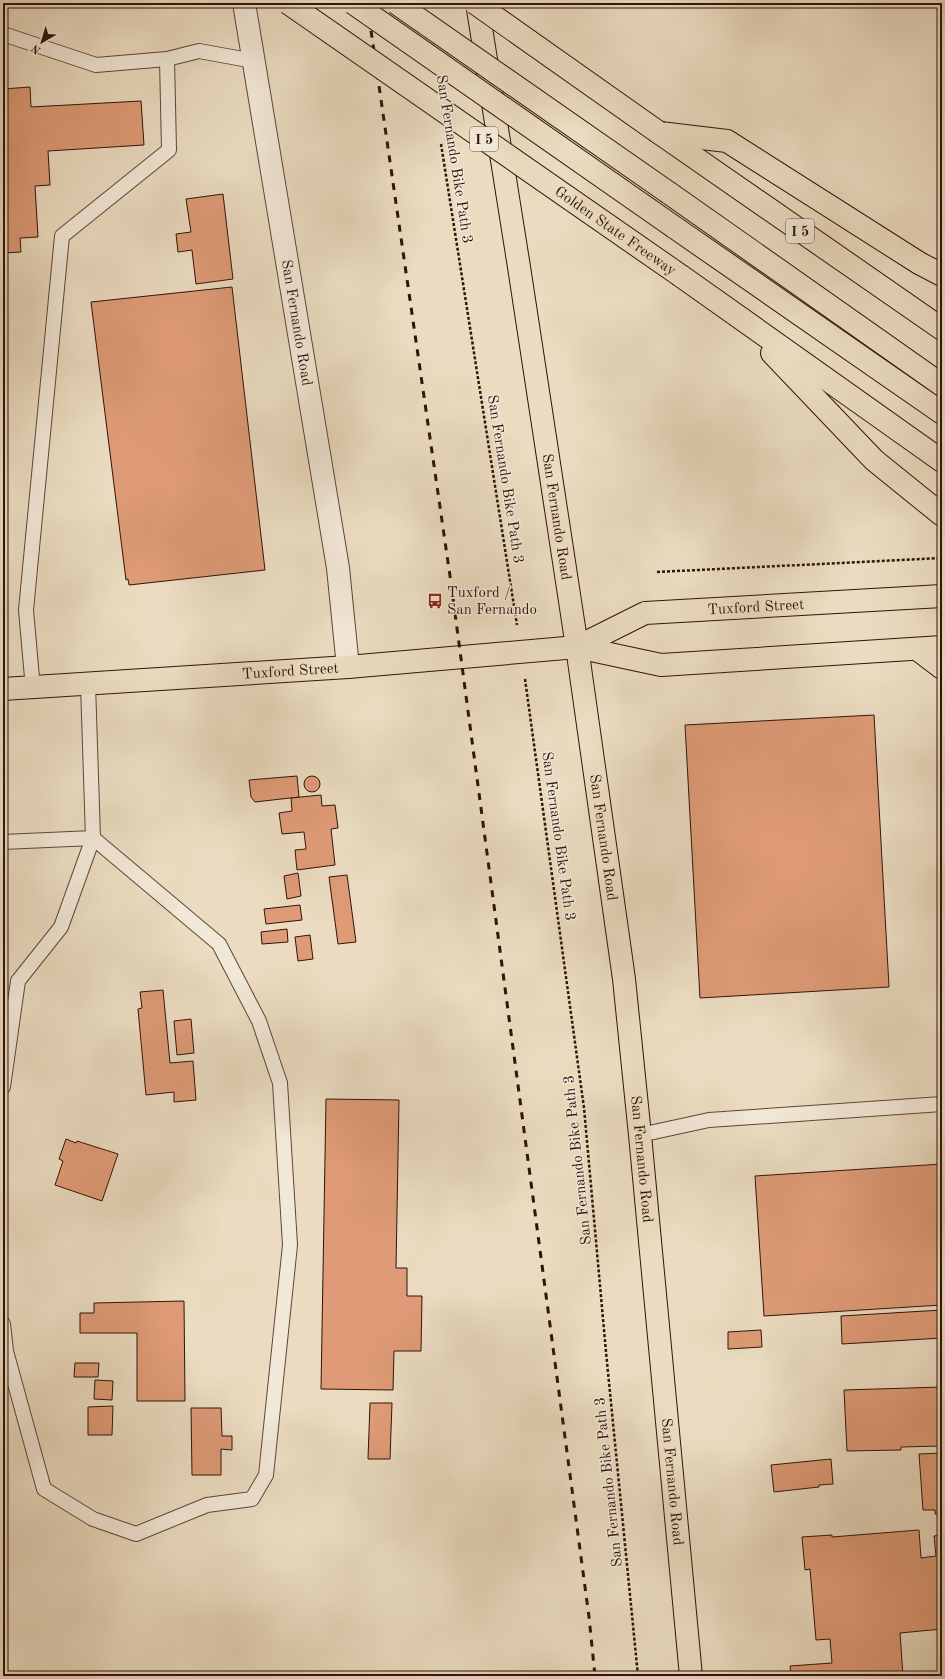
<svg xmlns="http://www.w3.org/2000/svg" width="945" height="1679" viewBox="0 0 945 1679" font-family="'Old Standard TT',serif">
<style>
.building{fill:#df9b77;stroke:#2f1309}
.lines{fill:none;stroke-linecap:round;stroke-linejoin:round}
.service-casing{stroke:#5e4537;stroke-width:16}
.minor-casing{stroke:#5e4537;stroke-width:24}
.primary-casing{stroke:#2f1309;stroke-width:24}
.motorway-casing{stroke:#2f1309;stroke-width:24}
.path{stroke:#2f1309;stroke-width:2.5;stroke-dasharray:3 2;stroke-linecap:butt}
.service{stroke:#f2e8d7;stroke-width:14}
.minor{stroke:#f2e8d7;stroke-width:22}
.primary{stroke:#ebdcc1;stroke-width:22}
.motorway{stroke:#ebdcc1;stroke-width:22}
.rail{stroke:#2f1309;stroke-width:3;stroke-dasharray:7 7;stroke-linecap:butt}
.motorway-bridge-casing{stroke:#2f1309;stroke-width:24;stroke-linecap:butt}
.motorway-bridge{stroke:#ebdcc1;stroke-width:22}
.labels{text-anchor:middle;stroke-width:3;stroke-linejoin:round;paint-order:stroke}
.shield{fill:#f2e8d7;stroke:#6a5347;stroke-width:1}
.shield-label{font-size:14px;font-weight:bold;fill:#2f1309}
.street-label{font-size:15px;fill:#2f1309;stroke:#f2e8d7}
.poi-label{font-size:15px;fill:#2f1309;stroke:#f2e8d7;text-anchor:start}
</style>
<rect width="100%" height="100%" fill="#ebdcc1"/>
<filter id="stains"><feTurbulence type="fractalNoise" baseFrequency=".005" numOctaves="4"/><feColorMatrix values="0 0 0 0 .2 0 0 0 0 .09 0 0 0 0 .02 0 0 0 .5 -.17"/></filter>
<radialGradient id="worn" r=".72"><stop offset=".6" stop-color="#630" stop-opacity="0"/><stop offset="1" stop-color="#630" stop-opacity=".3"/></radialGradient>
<g class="building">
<polygon points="30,87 31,107 141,101 144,145 48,151 50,185 35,186 38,237 20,238 21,252 3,253 3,89"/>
<polygon points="223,194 233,279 196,284 192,250 178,252 176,234 191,232 186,199"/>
<polygon points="232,287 265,570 129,585 128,579 126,580 91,302"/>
<polygon points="874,715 889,987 700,998 685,725"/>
<polygon points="297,776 299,797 255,802 251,797 249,780"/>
<circle cx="312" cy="784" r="8"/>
<polygon points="321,795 322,806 335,805 338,828 331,829 335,865 297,870 295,850 306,849 304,832 282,834 279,813 292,811 291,798"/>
<polygon points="298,873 301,896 287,899 284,876"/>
<polygon points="347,875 356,942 338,944 329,877"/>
<polygon points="300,905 302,920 266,924 264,909"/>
<polygon points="287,929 288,942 262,944 261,932"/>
<polygon points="310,935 313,959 298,961 295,937"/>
<polygon points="163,990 170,1063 193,1061 196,1100 174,1102 174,1092 146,1095 138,1009 142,1008 140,992"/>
<polygon points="191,1019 194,1053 177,1055 174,1021"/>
<polygon points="326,1099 399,1100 396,1268 407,1268 407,1296 422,1296 421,1351 394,1351 393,1390 321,1389"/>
<polygon points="66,1139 76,1143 77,1141 118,1154 102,1201 55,1185 63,1161 59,1159"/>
<polygon points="942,1164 942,1305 764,1316 755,1176"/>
<polygon points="184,1301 185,1401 137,1401 137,1333 80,1333 80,1313 94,1313 94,1303"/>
<polygon points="942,1310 942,1338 842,1344 841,1316"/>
<polygon points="761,1330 762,1347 728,1349 728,1332"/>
<polygon points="75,1363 99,1363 98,1377 74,1377"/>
<polygon points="95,1380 113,1381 112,1400 94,1399"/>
<polygon points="942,1387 942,1446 901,1447 901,1450 847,1451 844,1390"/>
<polygon points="370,1403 392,1403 390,1459 368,1459"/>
<polygon points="113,1406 112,1435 88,1435 88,1407"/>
<polygon points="191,1408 221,1408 222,1436 232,1436 232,1450 221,1449 221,1475 192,1475"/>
<polygon points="942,1453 942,1514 935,1514 935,1510 923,1510 919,1454"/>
<polygon points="831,1459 833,1484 819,1485 819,1487 774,1492 771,1465"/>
<polygon points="919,1530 921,1558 936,1556 934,1536 942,1535 942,1629 900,1633 903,1676 791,1676 790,1666 832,1663 830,1639 816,1640 810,1569 805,1570 802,1537 832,1535 832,1537"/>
</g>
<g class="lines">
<defs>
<g id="service">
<polyline points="3,34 96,65 167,59"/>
<polyline points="33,689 26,610 62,236 169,150 167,59 199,51 254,61"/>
<polyline points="3,842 93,838 88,684"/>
<polyline points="3,1087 18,981 61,927 93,838 219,944 259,1021 280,1083 290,1245 266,1475 252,1499 207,1505 136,1534 93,1519 44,1489 6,1351 3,1324"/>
<polyline points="640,1135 709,1120 942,1104"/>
</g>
<g id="minor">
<path id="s1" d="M244 3 338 568 348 667"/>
</g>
<g id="primary">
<path id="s2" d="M477 3 519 267 577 647 624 979 640 1135 691 1676"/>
<path id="s3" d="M577 647 645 613 942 596"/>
<path id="s4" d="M3 689 348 667 577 647 661 665 942 647"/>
</g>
<g id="motorway">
<polyline points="658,132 942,329"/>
<polyline points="660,133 727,141 919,263 942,275"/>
<polyline points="669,193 942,385"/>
<polyline points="674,227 942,413"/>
<polyline points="681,276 942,461"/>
<polyline points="772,353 874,460 942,515"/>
<polyline points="917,649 942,668"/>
</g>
</defs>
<use href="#service" class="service-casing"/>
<use href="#minor" class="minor-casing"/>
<use href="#primary" class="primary-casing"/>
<use href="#motorway" class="motorway-casing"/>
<g class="path">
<polyline points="441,144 517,625"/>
<polyline points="657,572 942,558"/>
<polyline points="525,679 584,1108 606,1352 638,1676"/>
</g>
<use href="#service" class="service"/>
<use href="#minor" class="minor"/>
<use href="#primary" class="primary"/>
<use href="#motorway" class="motorway"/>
<polyline class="rail" points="367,3 450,576 589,1617 595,1676"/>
<defs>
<g id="motorway-bridge">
<path id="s5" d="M288 3 681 276"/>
<polyline points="353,3 674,227"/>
<polyline points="396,3 669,193"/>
<polyline points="475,3 658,132"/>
</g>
</defs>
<use href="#motorway-bridge" class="motorway-bridge-casing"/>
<use href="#motorway-bridge" class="motorway-bridge"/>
</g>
<defs>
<symbol id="bus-bare" viewBox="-9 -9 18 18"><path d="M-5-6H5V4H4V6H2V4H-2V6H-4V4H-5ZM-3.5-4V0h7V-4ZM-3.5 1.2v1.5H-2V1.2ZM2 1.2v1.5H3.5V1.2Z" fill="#8f2418" stroke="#f2e8d7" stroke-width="2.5" paint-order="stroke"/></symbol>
</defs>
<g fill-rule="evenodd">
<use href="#bus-bare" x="424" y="590" width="22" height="22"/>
</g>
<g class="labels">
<g class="shield">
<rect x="470" y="127" width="28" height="24" rx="3"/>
<rect x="786" y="219" width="28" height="24" rx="3"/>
</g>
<g class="shield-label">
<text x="484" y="144">I 5</text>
<text x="800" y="236">I 5</text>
</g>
<g class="street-label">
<text transform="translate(455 159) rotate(81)" y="5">San Fernando Bike Path 3</text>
<text dy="5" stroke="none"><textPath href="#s5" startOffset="399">Golden State Freeway</textPath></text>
<text dy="5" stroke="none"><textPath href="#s1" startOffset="324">San Fernando Road</textPath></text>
<text transform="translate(506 479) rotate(81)" y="5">San Fernando Bike Path 3</text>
<text dy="5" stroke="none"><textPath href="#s2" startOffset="520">San Fernando Road</textPath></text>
<text dy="5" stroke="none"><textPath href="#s3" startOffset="187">Tuxford Street</textPath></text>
<text dy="5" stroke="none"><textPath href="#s4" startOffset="288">Tuxford Street</textPath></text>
<text transform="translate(559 836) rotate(82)" y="5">San Fernando Bike Path 3</text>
<text dy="5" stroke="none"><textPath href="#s2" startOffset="844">San Fernando Road</textPath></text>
<text dy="5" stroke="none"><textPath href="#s2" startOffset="1168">San Fernando Road</textPath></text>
<text transform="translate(577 1160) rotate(-96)" y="5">San Fernando Bike Path 3</text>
<text dy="5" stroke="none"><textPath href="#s2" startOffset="1492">San Fernando Road</textPath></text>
<text transform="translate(608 1482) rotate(-96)" y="5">San Fernando Bike Path 3</text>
</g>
<g class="poi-label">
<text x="447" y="597">Tuxford /<tspan x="447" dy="17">San Fernando</tspan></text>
</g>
</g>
<rect width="945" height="1679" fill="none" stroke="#ebdcc1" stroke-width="16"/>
<rect x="4" y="4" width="937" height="1671" fill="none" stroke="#2f1309" stroke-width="2"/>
<rect x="8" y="8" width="929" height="1663" fill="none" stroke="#2f1309"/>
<g transform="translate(42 42) rotate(218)" stroke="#f2e8d7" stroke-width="3" paint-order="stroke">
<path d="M0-3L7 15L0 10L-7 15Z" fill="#2f1309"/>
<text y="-6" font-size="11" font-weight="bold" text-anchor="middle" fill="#2f1309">N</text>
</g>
<rect width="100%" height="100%" filter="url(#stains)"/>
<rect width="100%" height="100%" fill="url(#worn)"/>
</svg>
